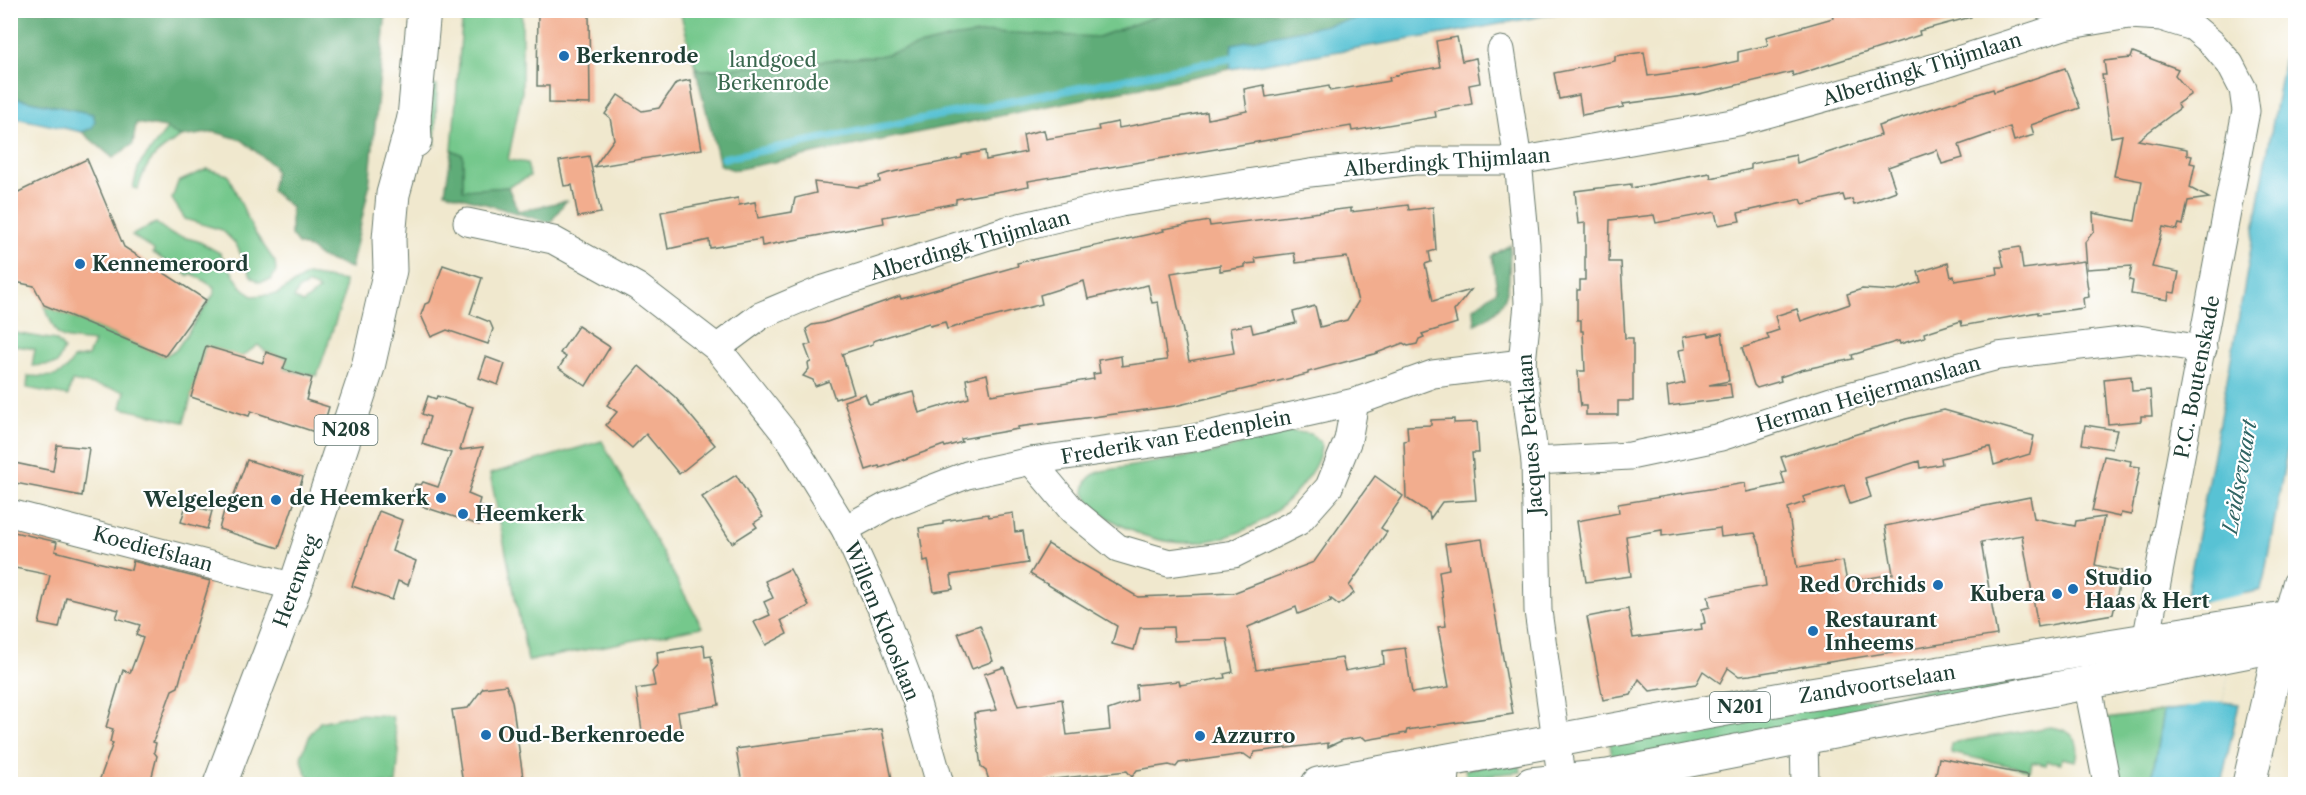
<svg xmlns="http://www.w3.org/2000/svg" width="2306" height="795" viewBox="0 0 2306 795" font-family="'Libre Caslon Text',serif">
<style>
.green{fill:#74c88c;stroke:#4a8260;stroke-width:1.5;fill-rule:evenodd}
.forest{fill:#5fac78;stroke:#3f7456;stroke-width:1.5}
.water{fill:#59c2d4;stroke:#3c8084;stroke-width:1.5}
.pier{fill:#f0e8ce}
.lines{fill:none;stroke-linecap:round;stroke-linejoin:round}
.stream{stroke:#59c2d4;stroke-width:8}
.building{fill:#f2ad8e;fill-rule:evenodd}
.minor-casing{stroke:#68796a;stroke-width:29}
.major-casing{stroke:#68796a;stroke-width:35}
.minor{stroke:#fff;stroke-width:27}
.major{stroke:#fff;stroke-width:33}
.poi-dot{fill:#1f6fb2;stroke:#fff;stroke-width:2}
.labels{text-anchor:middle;stroke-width:4.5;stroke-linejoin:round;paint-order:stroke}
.shield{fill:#fff;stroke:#627771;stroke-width:1.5}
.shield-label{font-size:18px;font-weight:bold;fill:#1f3d34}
.poi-label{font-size:20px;font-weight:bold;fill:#1f3d34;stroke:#fff;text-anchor:start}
.park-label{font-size:20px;fill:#39674e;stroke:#fff}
.street-label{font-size:20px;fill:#1f3d34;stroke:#fff}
.water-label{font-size:21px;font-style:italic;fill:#306564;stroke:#fff}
</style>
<rect width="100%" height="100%" fill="#fff"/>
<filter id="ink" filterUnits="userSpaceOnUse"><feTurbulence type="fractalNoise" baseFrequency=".0167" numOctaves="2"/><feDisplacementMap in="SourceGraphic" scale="12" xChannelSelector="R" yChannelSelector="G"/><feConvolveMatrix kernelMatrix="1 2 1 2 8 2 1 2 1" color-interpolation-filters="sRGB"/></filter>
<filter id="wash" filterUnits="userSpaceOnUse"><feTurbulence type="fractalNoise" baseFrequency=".008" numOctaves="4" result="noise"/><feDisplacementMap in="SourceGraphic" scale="24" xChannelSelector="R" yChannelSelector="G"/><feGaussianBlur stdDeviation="1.35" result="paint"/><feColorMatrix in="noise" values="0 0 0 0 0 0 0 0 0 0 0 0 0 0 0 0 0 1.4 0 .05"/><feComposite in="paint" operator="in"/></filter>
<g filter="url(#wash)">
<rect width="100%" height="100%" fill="#f0e8ce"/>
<g class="green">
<polygon points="463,11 522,11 522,92 508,160 527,163 530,176 508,187 463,191 463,155 452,150"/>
<polygon points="680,11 1400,11 730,143 700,70 695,67"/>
<polygon points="431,85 437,86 435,145 425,144"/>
<path d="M167 129 181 137C156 152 146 160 138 189L133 188 139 165Z"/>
<polygon points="207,169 228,175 253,230 275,262 276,271 271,280 259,282 251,276 236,244 222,230 185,219 172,199 178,182"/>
<path d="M156 223 171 234 198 241 220 253 240 285 252 296 277 294 307 275 345 281 343 299 317 376 283 369 287 359 266 352 258 345 241 357 206 346 184 422 121 408 125 391 72 381 68 396 27 388 28 376C50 377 62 380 73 359L88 356 94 342C55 337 61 344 44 305L164 356 176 350 214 294V287L193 274 188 276 153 253 154 250 132 235ZM309 284 319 290 303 303 294 298 299 289Z"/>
<polygon points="11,327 15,333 56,340 64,349 57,364 32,366 35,349 11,345"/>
<path d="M1290 431 1311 434 1321 443C1321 461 1310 474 1300 487 1256 541 1181 560 1119 524 1104 516 1091 508 1084 491 1086 478 1091 475 1102 471L1211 453Z"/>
<polygon points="602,441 702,627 528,661 490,474"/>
<polygon points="2035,674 2006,691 1613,766 1609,737"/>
<polygon points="2163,711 2151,784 2118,784 2107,719"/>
<polygon points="357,714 392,716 399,751 396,784 321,784 306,774 301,756 311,733 320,722"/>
<path d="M2050 727C2071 729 2082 740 2076 761L2062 758 2061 763 2047 761 2046 765 2032 762 2030 770 1951 753V743Z"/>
<polygon points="1519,760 1521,772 1467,777 1465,769"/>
</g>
<g class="forest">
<polygon points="10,11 386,11 369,187 351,268 320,257 311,249 298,244 291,235 291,207 271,190 275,173 273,166 242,140 215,132 181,137 166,128 136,123 133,144 113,158 82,132 92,128 93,114 11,97"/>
<polygon points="1171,11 1400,11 1233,44 1230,69 734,170 720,165 695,67 700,70 721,69 879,56 951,38 992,32 1098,37"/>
<polygon points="452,150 463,155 463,190 508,187 518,211 566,201 550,223 445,192"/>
<path d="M1510 245C1508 283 1515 307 1475 324L1474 308 1497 290 1492 256Z"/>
</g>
<g class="water">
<polygon points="1400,10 1568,11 1479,28 1230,69 1232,44"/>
<polygon points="2292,11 2295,11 2295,408 2264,578 2261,590 2243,594 2222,702 2239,704 2221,784 2151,784 2163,711 2185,708 2206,602 2186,598 2242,300"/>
<polygon points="11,97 93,114 95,121 92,128 82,132 11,117"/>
</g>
<polygon class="pier" points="2245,594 2223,701 2181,708 2202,603"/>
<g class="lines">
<polyline class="stream" points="724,158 1231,58"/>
</g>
<g id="blocks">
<g class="building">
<polygon points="538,10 589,10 590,104 549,103 549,86 537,86"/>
<polygon points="1831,10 1854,10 1856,18 1871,12 1873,17 1892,10 1970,10 1971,17 1919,31 1920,35 1793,76 1792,72 1699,94 1623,104 1624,107 1582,115 1579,95 1559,99 1554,73 1615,61 1615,56 1644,52 1648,76 1706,68 1738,61 1738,52 1768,45 1766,37 1833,18"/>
<polygon points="1457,37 1462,61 1476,58 1480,83 1469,85 1472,104 1435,111 1436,117 1352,131 1351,126 1028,181 1029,186 956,199 956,203 883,217 884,223 762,246 761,239 710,248 709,240 668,249 661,212 738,198 739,205 755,202 758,218 792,212 795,198 816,193 814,182 858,187 880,182 879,176 888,173 962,158 962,155 985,151 986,160 1026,152 1023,135 1034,132 1044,130 1046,139 1099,130 1098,126 1118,122 1119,128 1207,112 1208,119 1247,111 1244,89 1264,85 1266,97 1329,86 1330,91 1390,81 1389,78 1403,73 1440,67 1436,41"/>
<polygon points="2133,52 2178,69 2175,75 2191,94 2177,104 2180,108 2138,140 2187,149 2187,155 2192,156 2190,163 2195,164 2190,188 2209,198 2188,201 2183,225 2179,224 2177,230 2163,227 2152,267 2179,272 2175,293 2169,292 2168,300 2131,294 2133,281 2129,280 2132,266 2087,269 2085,242 2094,231 2093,213 2135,221 2142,181 2114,176 2122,135 2111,137 2102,75 2106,75 2104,61 2131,58"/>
<polygon points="2065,68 2080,108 2031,125 2034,135 2014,141 2010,127 1959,145 1963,158 1942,164 1937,150 1888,167 1896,191 1872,200 1854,205 1852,199 1845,201 1843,195 1803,204 1801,199 1738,213 1740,221 1718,225 1715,212 1656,223 1654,215 1610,220 1609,262 1621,262 1625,338 1633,338 1633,401 1618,401 1618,415 1586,415 1586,406 1581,406 1579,391 1578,371 1585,371 1583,331 1581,331 1581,320 1577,320 1577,290 1580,290 1580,280 1585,280 1585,223 1578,224 1575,191 1631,184 1631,188 1710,173 1711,178 1751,169 1751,164 1796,155 1797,163 1881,135 1878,126 1993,89 1994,92"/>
<polygon points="690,80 702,149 594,167 614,139 610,118 605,114 618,95 642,111 659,108 676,83"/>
<polygon points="589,156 601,213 578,217 572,185 564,186 559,161"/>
<polygon points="87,159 124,247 206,300 165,356 44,305 34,286 10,281 10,196"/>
<path d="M1408 205 1409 210 1433 207 1436 250 1429 252 1431 262 1425 264 1433 301 1471 290 1454 311 1457 323 1422 334 1424 337 1419 339 1417 344 1408 346 1403 343 1374 354 1308 372V374L1175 406 1018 427V429L961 439 962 442 945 447 944 445 880 468 879 466 866 470 844 401 865 394 869 404 913 392 919 413 969 398 966 379 987 374 991 395 1094 379 1093 374 1100 373 1098 360 1121 356 1122 366 1167 360 1158 302 1152 303 1148 285 1088 299 1084 281 1040 295 1042 304 947 329 945 322 930 326 929 323 873 341V344L842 354 854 393 835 399 829 381 815 386 813 380 803 376 809 369 808 363 811 362 805 346 811 344 806 329 812 325 824 323 900 296 901 299 920 294 1018 266 1017 263 1164 231 1163 229 1209 221 1210 226 1351 208V212ZM1294 253 1296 263 1347 257 1358 302 1347 320 1320 327 1315 306 1293 312 1296 323 1253 333 1251 324 1230 328 1234 353 1189 361 1171 273 1220 265V271L1245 267V264L1256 263 1255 258Z"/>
<polygon points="2020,247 2023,269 2084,261 2089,297 2083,298 2084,308 2038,314 2038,312 1962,326 1961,321 1924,333 1925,337 1913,340 1900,344 1899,341 1852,355 1853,359 1801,370 1780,377 1781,381 1757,388 1754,385 1742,348 1769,339 1767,334 1779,330 1775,316 1797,309 1801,321 1850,304 1847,294 1862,289 1894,291 1921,282 1918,272 1948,263 1951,277 1954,276 1955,281 1998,274 1997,267 2004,267 2000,250"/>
<polygon points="443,265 482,278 470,314 490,322 493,329 488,344 447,330 431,337 421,315 425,304 430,302"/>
<polygon points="578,326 610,347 586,386 559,368 566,357 560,353"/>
<polygon points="1708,333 1709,336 1722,333 1729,381 1709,385 1730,384 1732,398 1669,406 1667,387 1685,383 1679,350 1685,349 1683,337"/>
<polygon points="206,346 263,363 266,352 287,359 283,369 312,378 306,400 329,407 321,434 251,411 249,416 191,397"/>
<polygon points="486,357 505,364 498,385 479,378"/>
<polygon points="639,366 675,397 715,445 679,474 646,434 632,448 606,425 617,412 607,405"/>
<polygon points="2131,376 2132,391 2150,390 2152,416 2141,416 2141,421 2108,424 2104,379"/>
<polygon points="428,396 436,399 437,396 473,407 460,450 483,447 468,494 480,499 478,506 485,508 479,525 409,502 415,484 421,485 423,482 438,487 451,453 422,444 430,417 422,414"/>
<polygon points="1944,410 2034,436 2030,454 1994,465 1990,447 1941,458 1942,464 1920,468 1919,461 1865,478 1871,497 1850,504 1844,485 1803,497 1805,502 1788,508 1797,568 1843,561 1847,582 1893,574 1885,526 2030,497 2034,518 2075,526 2076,521 2104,517 2095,565 2122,571 2113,614 2038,627 2022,535 1981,542 1997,635 1750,675 1739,676 1728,668 1720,683 1703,671 1696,684 1650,691 1639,679 1631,695 1603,700 1587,617 1628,609 1633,638 1702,629 1701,624 1705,623 1702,609 1710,607 1708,596 1766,586 1760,545 1755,533 1721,537 1720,528 1662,536 1662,530 1626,536 1631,576 1586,582 1577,521 1619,513 1618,504 1745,483 1746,492 1785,484 1781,472 1786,471 1781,457 1906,419"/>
<polygon points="1454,419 1454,423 1477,422 1479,453 1472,453 1476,500 1442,502 1430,519 1429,513 1406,498 1404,441 1408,440 1407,426 1431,425 1431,420"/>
<polygon points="2085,425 2117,430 2112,449 2082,444"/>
<polygon points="57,445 89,448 82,496 10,482 10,462 53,471"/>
<polygon points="2104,456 2131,461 2130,466 2140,467 2131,515 2121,513 2120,517 2092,511"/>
<polygon points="247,460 303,477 279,548 219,529 225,507 229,508"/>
<polygon points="736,475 763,517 754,523 757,527 732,543 702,497"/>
<polygon points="1375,476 1403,496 1381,528 1387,532 1349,586 1354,593 1339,605 1330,598 1331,601 1298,614 1296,607 1248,627 1256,670 1342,658 1345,671 1384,664 1383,651 1405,648 1412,693 1449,687 1438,627 1446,626 1439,571 1449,569 1445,544 1482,539 1513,714 1407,730 1406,733 1366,740 1363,737 1343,740 1328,747 1328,743 1255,752 1251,759 1244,754 1179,763 1176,767 1169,765 1137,770 1132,777 1127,771 1046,780 1046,784 990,784 986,771 981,767 974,713 997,710 984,674 1004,667 1018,706 1062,699 1067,735 1110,730 1108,710 1137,700 1136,685 1179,681 1180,685 1225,678 1224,674 1233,672 1227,639 1174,641 1173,627 1140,628 1134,650 1112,644 1117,626 1030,574 1048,544 1138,597 1233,593 1314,562"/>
<polygon points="186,505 212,511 207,529 181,522"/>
<polygon points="379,511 402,520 392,551 416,561 408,585 398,581 392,600 352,586"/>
<polygon points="1013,513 1015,532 1023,531 1028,563 951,575 953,589 934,592 928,560 924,561 919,528 943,524 943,521 988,514 989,517"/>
<polygon points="10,531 57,542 55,551 97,562 131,570 133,561 210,581 181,676 178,687 172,690 153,742 156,743 154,752 157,756 150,784 98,784 113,743 110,742 113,729 106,727 123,670 130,673 143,638 136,635 140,625 116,618 119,610 66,597 59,628 39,624 50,575 10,567"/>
<polygon points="790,569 809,606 781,620 787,634 766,645 754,622 770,615 764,602 773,598 765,581"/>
<polygon points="980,625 993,661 972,669 958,633"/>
<polygon points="704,645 705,657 711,656 719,705 678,712 681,732 643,738 636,689 655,686 652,671 658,664 657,652"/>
<polygon points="506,685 512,701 524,784 463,784 452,710 468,708 483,688"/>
<polygon points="882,729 893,784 742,784 736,749"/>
<polygon points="1939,758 2028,775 2027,784 1934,784"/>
</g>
</g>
</g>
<g filter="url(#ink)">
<use href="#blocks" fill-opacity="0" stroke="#68796a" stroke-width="1.5"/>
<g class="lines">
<defs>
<g id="minor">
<polyline points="1501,50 1518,161 1526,244 1528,304 1522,363 1535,461 1538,611 1562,783"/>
<polyline points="467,222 553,240 638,287 717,348 788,437 845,529 882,610 916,700 940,784"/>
<polyline points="717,348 760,316 824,289 1007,230 1121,203 1310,173 1414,161 1518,161 1738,122 1936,67 2064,26 2129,15 2161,17 2193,27 2212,43 2230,64 2243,89 2246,111 2146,641"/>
<polyline points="1031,461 1072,510 1118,548 1169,563 1234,554 1298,522 1329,487 1348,440 1355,402"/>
<polyline points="1535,461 1630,456 1721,437 1834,400 1998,356 2138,339 2203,349"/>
<polyline points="10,513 295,587"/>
<polyline points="845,529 887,506 967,475 1031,461 1194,438 1355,402 1433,374 1522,363"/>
<polyline points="2287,618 2296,584"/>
<polyline points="2087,682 2107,784"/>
<polyline points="1804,739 1805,784"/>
<polyline points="1445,784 1447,761"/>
</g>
<g id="major">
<polyline points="415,141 414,118 424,10"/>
<polyline points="220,784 295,587 368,367 390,270 389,239 393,194 414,118"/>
<polyline points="1318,784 1798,696 2296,616"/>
<polyline points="1531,784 1608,776 2296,642"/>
<polyline points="2249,784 2285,625"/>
</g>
</defs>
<use href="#minor" class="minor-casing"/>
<use href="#major" class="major-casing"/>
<use href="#minor" class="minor"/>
<use href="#major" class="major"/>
</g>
</g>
<g class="poi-dot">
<circle cx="564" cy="56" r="6"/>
<circle cx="80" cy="264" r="6"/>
<circle cx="441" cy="498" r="6"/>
<circle cx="276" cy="500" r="6"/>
<circle cx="463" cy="514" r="6"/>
<circle cx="1938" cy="585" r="6"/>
<circle cx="2073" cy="589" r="6"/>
<circle cx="2057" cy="594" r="6"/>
<circle cx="1813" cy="631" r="6"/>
<circle cx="486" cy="735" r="6"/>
<circle cx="1200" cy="736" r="6"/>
</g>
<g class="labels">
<g class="shield">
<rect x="314.5" y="415" width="63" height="30" rx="4.5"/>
<rect x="1710" y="692" width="60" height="30" rx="4.5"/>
</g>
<g class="shield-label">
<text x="346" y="436">N208</text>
<text x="1740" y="713">N201</text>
</g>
<g class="poi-label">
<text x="576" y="63">Berkenrode</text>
<text x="92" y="271">Kennemeroord</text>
<text x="429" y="505" text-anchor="end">de Heemkerk</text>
<text x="264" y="507" text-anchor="end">Welgelegen</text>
<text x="475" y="521">Heemkerk</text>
<text x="2085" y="585">Studio<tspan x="2085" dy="23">Haas &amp; Hert</tspan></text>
<text x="1926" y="592" text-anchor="end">Red Orchids</text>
<text x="2045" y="601" text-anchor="end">Kubera</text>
<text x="1825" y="627">Restaurant<tspan x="1825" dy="23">Inheems</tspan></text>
<text x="498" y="742">Oud-Berkenroede</text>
<text x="1212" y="743">Azzurro</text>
</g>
<g class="park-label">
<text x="773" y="67">landgoed<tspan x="773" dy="23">Berkenrode</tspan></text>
</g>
<g class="street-label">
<text transform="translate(1922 69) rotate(-17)" y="7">Alberdingk Thijmlaan</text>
<text transform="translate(1447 162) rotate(-4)" y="7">Alberdingk Thijmlaan</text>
<text transform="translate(970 245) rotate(-16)" y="7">Alberdingk Thijmlaan</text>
<text transform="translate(2197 377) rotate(-79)" y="7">P.C. Boutenskade</text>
<text transform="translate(1868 394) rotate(-16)" y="7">Herman Heijermanslaan</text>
<text transform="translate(1530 434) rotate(-94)" y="7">Jacques Perklaan</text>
<text transform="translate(1176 437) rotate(-10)" y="7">Frederik van Eedenplein</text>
<text transform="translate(153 549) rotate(15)" y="7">Koediefslaan</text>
<text transform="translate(296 581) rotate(-70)" y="7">Herenweg</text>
<text transform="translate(882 621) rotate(68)" y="7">Willem Klooslaan</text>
<text transform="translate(1877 684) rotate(-9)" y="7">Zandvoortselaan</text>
</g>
<g class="water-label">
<text transform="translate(2240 477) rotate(-80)" y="7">Leidsevaart</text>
</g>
</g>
<rect width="2306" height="795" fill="none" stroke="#fff" stroke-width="36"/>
</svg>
